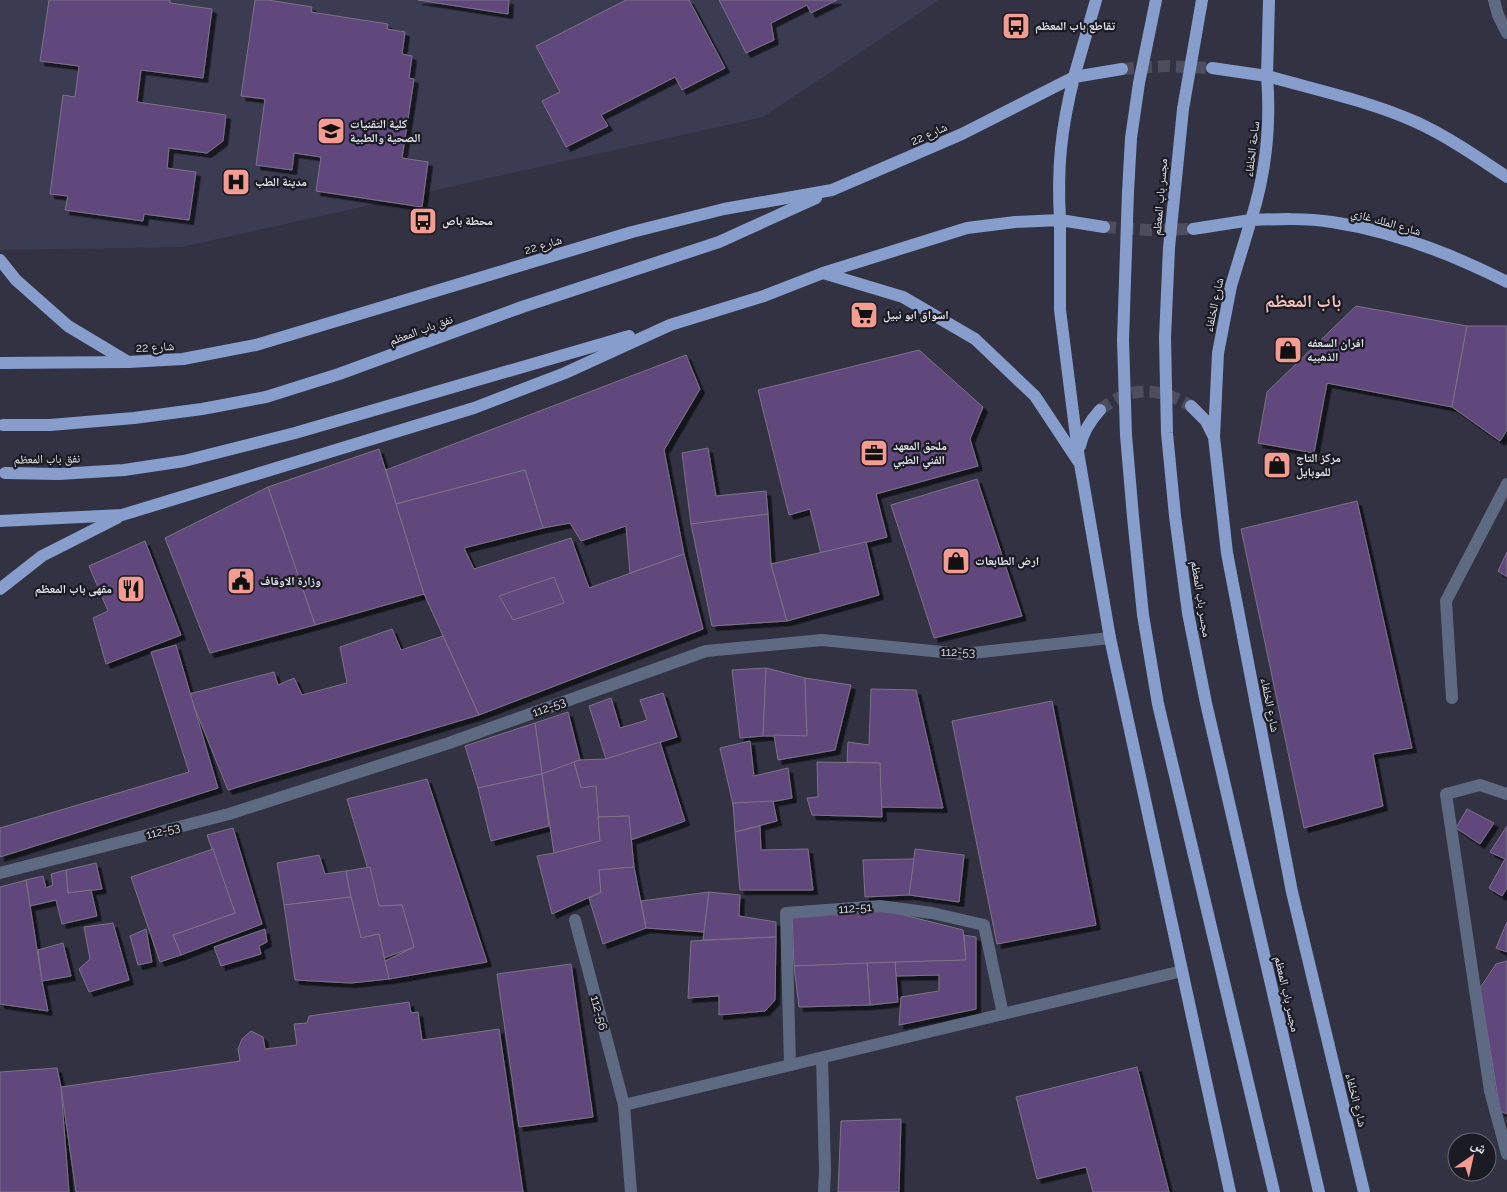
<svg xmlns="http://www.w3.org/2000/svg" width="1507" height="1192" viewBox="0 0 1507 1192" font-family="Raleway,'Noto Naskh Arabic',sans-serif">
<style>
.built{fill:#3b3b51}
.building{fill:#60477c;stroke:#7b7386;filter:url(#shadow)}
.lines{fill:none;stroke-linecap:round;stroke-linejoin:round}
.major-tunnel{stroke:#4e4d5d;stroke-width:12;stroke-dasharray:12 6;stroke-linecap:butt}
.minor{stroke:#5e6a81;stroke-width:12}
.major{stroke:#879ecd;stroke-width:12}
.major-bridge{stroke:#879ecd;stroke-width:12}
.labels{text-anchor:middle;stroke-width:4.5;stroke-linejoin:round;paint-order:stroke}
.poi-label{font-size:12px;font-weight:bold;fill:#e4e4ef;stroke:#1b1b23;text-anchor:start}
.street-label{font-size:12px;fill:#e4e4ef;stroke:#1b1b23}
.district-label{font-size:18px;font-weight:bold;fill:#f7c4bd;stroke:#1b1b23}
</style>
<defs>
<filter id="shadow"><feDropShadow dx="4.5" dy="4.5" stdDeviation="0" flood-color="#0009"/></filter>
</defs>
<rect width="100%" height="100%" fill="#333243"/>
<polygon class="built" points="0,0 939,0 763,117 182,247 0,250"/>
<g class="building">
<polygon points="49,0 170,0 170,3 212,9 203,78 141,70 137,102 226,115 223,141 207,153 169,148 167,168 196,172 189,220 144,214 143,221 65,210 68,196 50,194 63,95 75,97 79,66 40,61"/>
<polygon points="255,0 268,0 312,7 311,12 388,24 387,29 405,32 402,54 412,56 409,78 414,79 402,158 428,162 422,207 316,191 321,157 294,153 292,170 256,165 265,99 241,96"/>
<polygon points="418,0 509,0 508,14"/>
<polygon points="626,0 689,0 725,68 682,90 675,77 601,115 608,126 566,147 542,101 560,92 536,46"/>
<polygon points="719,0 837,0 811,13 807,5 771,23 774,40 746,53"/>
<polygon points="1356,306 1467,326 1452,407 1327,383 1314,453 1258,443 1267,392"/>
<polygon points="1467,326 1507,326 1507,430 1500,441 1452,407"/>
<polygon points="919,350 983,407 970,439 978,466 876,494 887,537 821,554 810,509 789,515 758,390"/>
<polygon points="686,355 700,389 664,450 684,554 630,573 626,526 581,541 570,523 543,528 525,470 396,504 386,470"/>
<polygon points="708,448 716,496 766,491 768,514 691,524 682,453"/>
<polygon points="379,449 424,594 315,625 268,487"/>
<polygon points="525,470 543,528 464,548 474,569 571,538 589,588 684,554 703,629 479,715 424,594 396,504"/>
<polygon points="977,479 1022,616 934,638 891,505"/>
<polygon points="268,487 315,625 210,653 165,538"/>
<polygon points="1357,501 1412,748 1373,754 1383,806 1304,828 1241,529"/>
<polygon points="768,514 771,564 787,621 712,626 691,524"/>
<polygon points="145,541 181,635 106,664 93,618 108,611 89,566"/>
<polygon points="866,542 879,595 787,621 771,564"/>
<polygon points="1507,552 1507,577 1498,571"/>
<polygon points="554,577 564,603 513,620 499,596"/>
<polygon points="392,629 401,650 443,636 479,715 228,790 189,694 274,672 278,685 294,678 302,695 347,683 340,647"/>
<polygon points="176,645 218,788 0,857 0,828 189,772 151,652"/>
<polygon points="766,668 763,736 740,738 732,670"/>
<polygon points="766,668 805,678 807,736 763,736"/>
<polygon points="805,678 851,685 835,750 778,760 774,735 807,736"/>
<polygon points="871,689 916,690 943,808 881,807 880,763 847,762 848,742 869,745"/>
<polygon points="663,693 677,737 606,759 589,706 611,698 620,728 647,720 640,700"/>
<polygon points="1052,701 1096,925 997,944 952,721"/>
<polygon points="568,712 580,760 542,774 535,723"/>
<polygon points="535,723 542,774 478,788 465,746"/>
<polygon points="750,741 754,776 788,768 792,798 734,809 720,748"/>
<polygon points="660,742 685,821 631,840 629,816 598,817 596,786 581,788 574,762 580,760 606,759"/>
<polygon points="574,762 581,788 596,786 600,841 554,853 542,774"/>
<polygon points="817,762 880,763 882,817 812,815 807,798 818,797"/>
<polygon points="542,774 549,826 491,841 478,788"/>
<polygon points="427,779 487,962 389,979 385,961 414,947 402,905 379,906 347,799"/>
<polygon points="773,801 777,821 735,832 733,803"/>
<polygon points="1467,809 1494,823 1480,844 1456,828"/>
<polygon points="629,816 634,867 599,870 601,892 552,914 537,856 554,853 600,841 598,817"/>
<polygon points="760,826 761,850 808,849 813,890 740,890 735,832"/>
<polygon points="1507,826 1507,888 1502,896 1489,888 1505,859 1490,852"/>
<polygon points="233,828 262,924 181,955 173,935 235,913 207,835"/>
<polygon points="213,849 235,913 173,935 181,955 160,962 131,877"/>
<polygon points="915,849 964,855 959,902 909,895"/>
<polygon points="319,855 325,874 346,871 351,897 284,905 277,863"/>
<polygon points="914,859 909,895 865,897 863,860"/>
<polygon points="96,863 102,889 68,893 66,870"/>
<polygon points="370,867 379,906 402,905 414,947 384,958 379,934 361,938 351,897 346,871"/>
<polygon points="634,867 646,928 603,944 589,898 601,892 599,870"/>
<polygon points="66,870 68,893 91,890 97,916 62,924 56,900 30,906 26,880 43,876 46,888 53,885 51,874"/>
<polygon points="26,880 42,981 48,1011 0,1004 0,887"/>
<polygon points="709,892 704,932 646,928 641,901"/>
<polygon points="709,892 740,895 739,916 776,922 776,937 703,940"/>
<polygon points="351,897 361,938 379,934 389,979 351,983 295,980 284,905"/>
<polygon points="880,909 963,930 966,960 794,966 792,916"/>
<polygon points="1507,922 1507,952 1496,948"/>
<polygon points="113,923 129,980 89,992 79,969 90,959 84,927"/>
<polygon points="146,929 152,962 138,965 130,936"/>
<polygon points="265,929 267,942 259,946 261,954 221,966 214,947"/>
<polygon points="964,935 976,937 976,1009 899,1025 901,997 939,991 939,975 896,976 895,962 966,960"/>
<polygon points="776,937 775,1000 765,1011 719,1015 719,996 688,998 691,941"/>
<polygon points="63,943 71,976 42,981 38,950"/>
<polygon points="1507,961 1507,1114 1500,1111 1480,988 1496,964"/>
<polygon points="895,962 898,1002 870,1005 867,963"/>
<polygon points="867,963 870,1005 799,1007 794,966"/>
<polygon points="571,964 593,1117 519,1127 497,974"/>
<polygon points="409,1002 411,1013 418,1012 422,1040 499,1029 523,1192 76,1192 61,1087 240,1061 238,1049 242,1039 251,1031 263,1037 265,1049 297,1045 294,1024 307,1023 309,1016"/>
<polygon points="1137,1067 1169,1192 1093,1192 1086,1167 1037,1179 1016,1097"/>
<polygon points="57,1068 61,1087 69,1192 0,1192 0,1072"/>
<polygon points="901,1119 899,1192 838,1192 841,1121"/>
</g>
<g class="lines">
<g class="major-tunnel">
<polyline points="1122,69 1167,66 1212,68"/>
<polyline points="1104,227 1148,230 1193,229"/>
<path d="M1100 410C1131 385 1158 387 1191 406"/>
</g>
<g class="minor">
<polyline points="1494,0 1498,15 1507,33"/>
<polyline points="1452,698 1446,601 1507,484"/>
<polyline points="1507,794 1480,785 1446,794 1490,1091 1507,1154"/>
<polyline points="0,873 229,814 449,743 706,651 822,640 962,654 1110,638"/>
<polyline points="575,920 624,1105"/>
<polyline points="822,1058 825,1170 824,1192"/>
<polyline points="790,1065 786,913 880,906 932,913 984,925 1003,1014"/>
<polyline points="631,1192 624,1105 1182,971"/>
</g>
<g class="major">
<path d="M1269 0 1267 76C1316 90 1369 101 1416 122 1447 136 1479 158 1507 177"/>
<path d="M1104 227 1060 220C1057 167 1061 129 1074 77L1122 69"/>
<path d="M1193 229 1251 220C1266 173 1271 126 1267 76L1212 68"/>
<polyline points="0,260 16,280 68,326 128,362"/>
<polyline points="823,273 903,297 975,339 1035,396 1078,461"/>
<polyline points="0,363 128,362 183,359 256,345 632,232 724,209 832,190 962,134 1074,77 1096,0"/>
<polyline points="1191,406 1206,421 1213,435"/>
<polyline points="3,425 50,425 134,418 202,409 266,397 339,374 522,307 719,242 816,198"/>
<path d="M1080 446C1083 432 1090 421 1100 410"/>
<polyline points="5,473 59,474 124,470 184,461 295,433 629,336"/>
<polyline points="0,521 122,515 474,408 565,373 670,325 764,296 823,273 967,228 1015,222 1060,220 1060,310 1078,452 1110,638 1230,1192"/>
<polyline points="0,589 42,556 117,518"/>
<path d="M1364 1192 1292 892 1227 553 1214 437 1218 353 1231 286 1251 220C1278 219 1306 218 1332 222 1391 231 1454 255 1507 282"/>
</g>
<g class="major-bridge">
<polyline points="1156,0 1139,83 1131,138 1128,192 1123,340 1126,435 1133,517 1143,615 1158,704 1274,1192"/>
<polyline points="1202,0 1183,109 1169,248 1165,338 1167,433 1175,516 1188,613 1206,703 1319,1192"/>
</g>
</g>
<defs>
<symbol id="bus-square" viewBox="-11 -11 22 22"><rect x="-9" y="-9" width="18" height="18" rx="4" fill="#f59c92" stroke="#1b1b23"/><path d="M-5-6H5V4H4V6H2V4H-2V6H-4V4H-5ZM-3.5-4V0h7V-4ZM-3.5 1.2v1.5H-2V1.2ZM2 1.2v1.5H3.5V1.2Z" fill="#111"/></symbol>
<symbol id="university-square" viewBox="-11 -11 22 22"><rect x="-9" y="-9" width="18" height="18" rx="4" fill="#f59c92" stroke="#1b1b23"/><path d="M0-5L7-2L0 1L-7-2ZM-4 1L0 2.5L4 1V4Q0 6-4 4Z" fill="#111"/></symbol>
<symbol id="hospital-square" viewBox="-11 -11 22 22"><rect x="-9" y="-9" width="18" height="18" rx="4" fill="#f59c92" stroke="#1b1b23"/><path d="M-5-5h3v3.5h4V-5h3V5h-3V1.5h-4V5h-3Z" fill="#111"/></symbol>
<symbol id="supermarket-square" viewBox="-11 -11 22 22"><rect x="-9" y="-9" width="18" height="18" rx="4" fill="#f59c92" stroke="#1b1b23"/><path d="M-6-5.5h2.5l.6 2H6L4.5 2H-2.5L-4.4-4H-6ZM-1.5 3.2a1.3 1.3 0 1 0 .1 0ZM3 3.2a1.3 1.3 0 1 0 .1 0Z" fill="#111"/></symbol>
<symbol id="shop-square" viewBox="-11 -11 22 22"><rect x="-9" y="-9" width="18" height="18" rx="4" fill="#f59c92" stroke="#1b1b23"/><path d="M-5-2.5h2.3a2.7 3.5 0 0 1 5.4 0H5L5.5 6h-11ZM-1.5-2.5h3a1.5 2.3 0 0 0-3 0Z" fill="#111"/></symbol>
<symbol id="office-square" viewBox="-11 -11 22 22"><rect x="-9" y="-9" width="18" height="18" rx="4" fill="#f59c92" stroke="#1b1b23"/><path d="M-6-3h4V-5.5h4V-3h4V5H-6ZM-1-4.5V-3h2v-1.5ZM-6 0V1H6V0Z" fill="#111"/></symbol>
<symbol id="civic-square" viewBox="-11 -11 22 22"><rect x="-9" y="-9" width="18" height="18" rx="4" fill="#f59c92" stroke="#1b1b23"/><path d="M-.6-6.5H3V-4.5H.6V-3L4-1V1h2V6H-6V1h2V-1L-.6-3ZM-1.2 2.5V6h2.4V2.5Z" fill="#111"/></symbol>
<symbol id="restaurant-square" viewBox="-11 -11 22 22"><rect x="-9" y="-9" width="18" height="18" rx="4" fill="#f59c92" stroke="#1b1b23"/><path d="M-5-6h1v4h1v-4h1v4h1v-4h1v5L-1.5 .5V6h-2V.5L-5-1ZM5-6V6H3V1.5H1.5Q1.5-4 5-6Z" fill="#111"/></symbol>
</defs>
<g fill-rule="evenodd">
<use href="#bus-square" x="1000" y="10" width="32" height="32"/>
<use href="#university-square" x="315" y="115" width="32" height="32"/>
<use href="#hospital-square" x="220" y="166" width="32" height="32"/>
<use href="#bus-square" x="407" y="205" width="32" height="32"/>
<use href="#supermarket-square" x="848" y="299" width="32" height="32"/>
<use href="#shop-square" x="1272" y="334" width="32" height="32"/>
<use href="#office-square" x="858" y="437" width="32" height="32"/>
<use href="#shop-square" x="1261" y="449" width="32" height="32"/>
<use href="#shop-square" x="940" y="545" width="32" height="32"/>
<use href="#civic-square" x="225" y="565" width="32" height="32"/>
<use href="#restaurant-square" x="115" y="573" width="32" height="32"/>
</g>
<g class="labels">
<g class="poi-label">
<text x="1035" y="30">تقاطع باب المعظم</text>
<text x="350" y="128">كلية التقنيات<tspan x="350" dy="14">الصحية والطبية</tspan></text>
<text x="255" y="186">مدينة الطب</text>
<text x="442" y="225">محطة باص</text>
<text x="883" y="319">اسواق ابو نبيل</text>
<text x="1307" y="347">افران السعفه<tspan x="1307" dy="14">الذهبيه</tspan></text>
<text x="893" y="450">ملحق المعهد<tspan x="893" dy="14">الفني الطبي</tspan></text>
<text x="1296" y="462">مركز التاج<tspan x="1296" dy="14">للموبايل</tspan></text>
<text x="975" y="565">ارض الطابعات</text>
<text x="260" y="585">وزارة الاوقاف</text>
<text x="112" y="593" text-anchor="end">مقهى باب المعظم</text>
</g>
<g class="street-label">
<text transform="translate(929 134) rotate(-24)" y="4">شارع 22</text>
<text transform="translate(1252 149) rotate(-83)" y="4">ساحة الخلفاء</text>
<text transform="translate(1160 197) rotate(-85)" y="4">مجسر باب المعظم</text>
<text transform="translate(1386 222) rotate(16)" y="4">شارع الملك غازي</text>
<text transform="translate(543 245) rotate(-17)" y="4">شارع 22</text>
<text transform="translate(1214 305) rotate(-78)" y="4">شارع الخلفاء</text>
<text transform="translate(421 330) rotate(-20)" y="4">نفق باب المعظم</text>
<text transform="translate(155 347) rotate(-3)" y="4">شارع 22</text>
<text transform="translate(47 459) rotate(-1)" y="4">نفق باب المعظم</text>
<text transform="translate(1201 599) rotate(81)" y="4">مجسر باب المعظم</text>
<text transform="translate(958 652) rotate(1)" y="4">112-53</text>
<text transform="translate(1270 705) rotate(79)" y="4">شارع الخلفاء</text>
<text transform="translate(549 707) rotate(-20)" y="4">112-53</text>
<text transform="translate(163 831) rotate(-14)" y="4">112-53</text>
<text transform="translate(855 908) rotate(-4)" y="4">112-51</text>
<text transform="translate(1287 994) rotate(77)" y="4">مجسر باب المعظم</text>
<text transform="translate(599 1013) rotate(75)" y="4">112-56</text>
<text transform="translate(1356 1100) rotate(76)" y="4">شارع الخلفاء</text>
</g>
<g class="district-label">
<text x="1303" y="307">باب المعظم</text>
</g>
</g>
<g transform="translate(1472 1157) rotate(34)"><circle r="24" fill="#1b1b23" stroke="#6b6b75"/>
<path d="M0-4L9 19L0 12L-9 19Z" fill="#f59c92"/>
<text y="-8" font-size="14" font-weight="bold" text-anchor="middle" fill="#e4e4ef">ش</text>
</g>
</svg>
